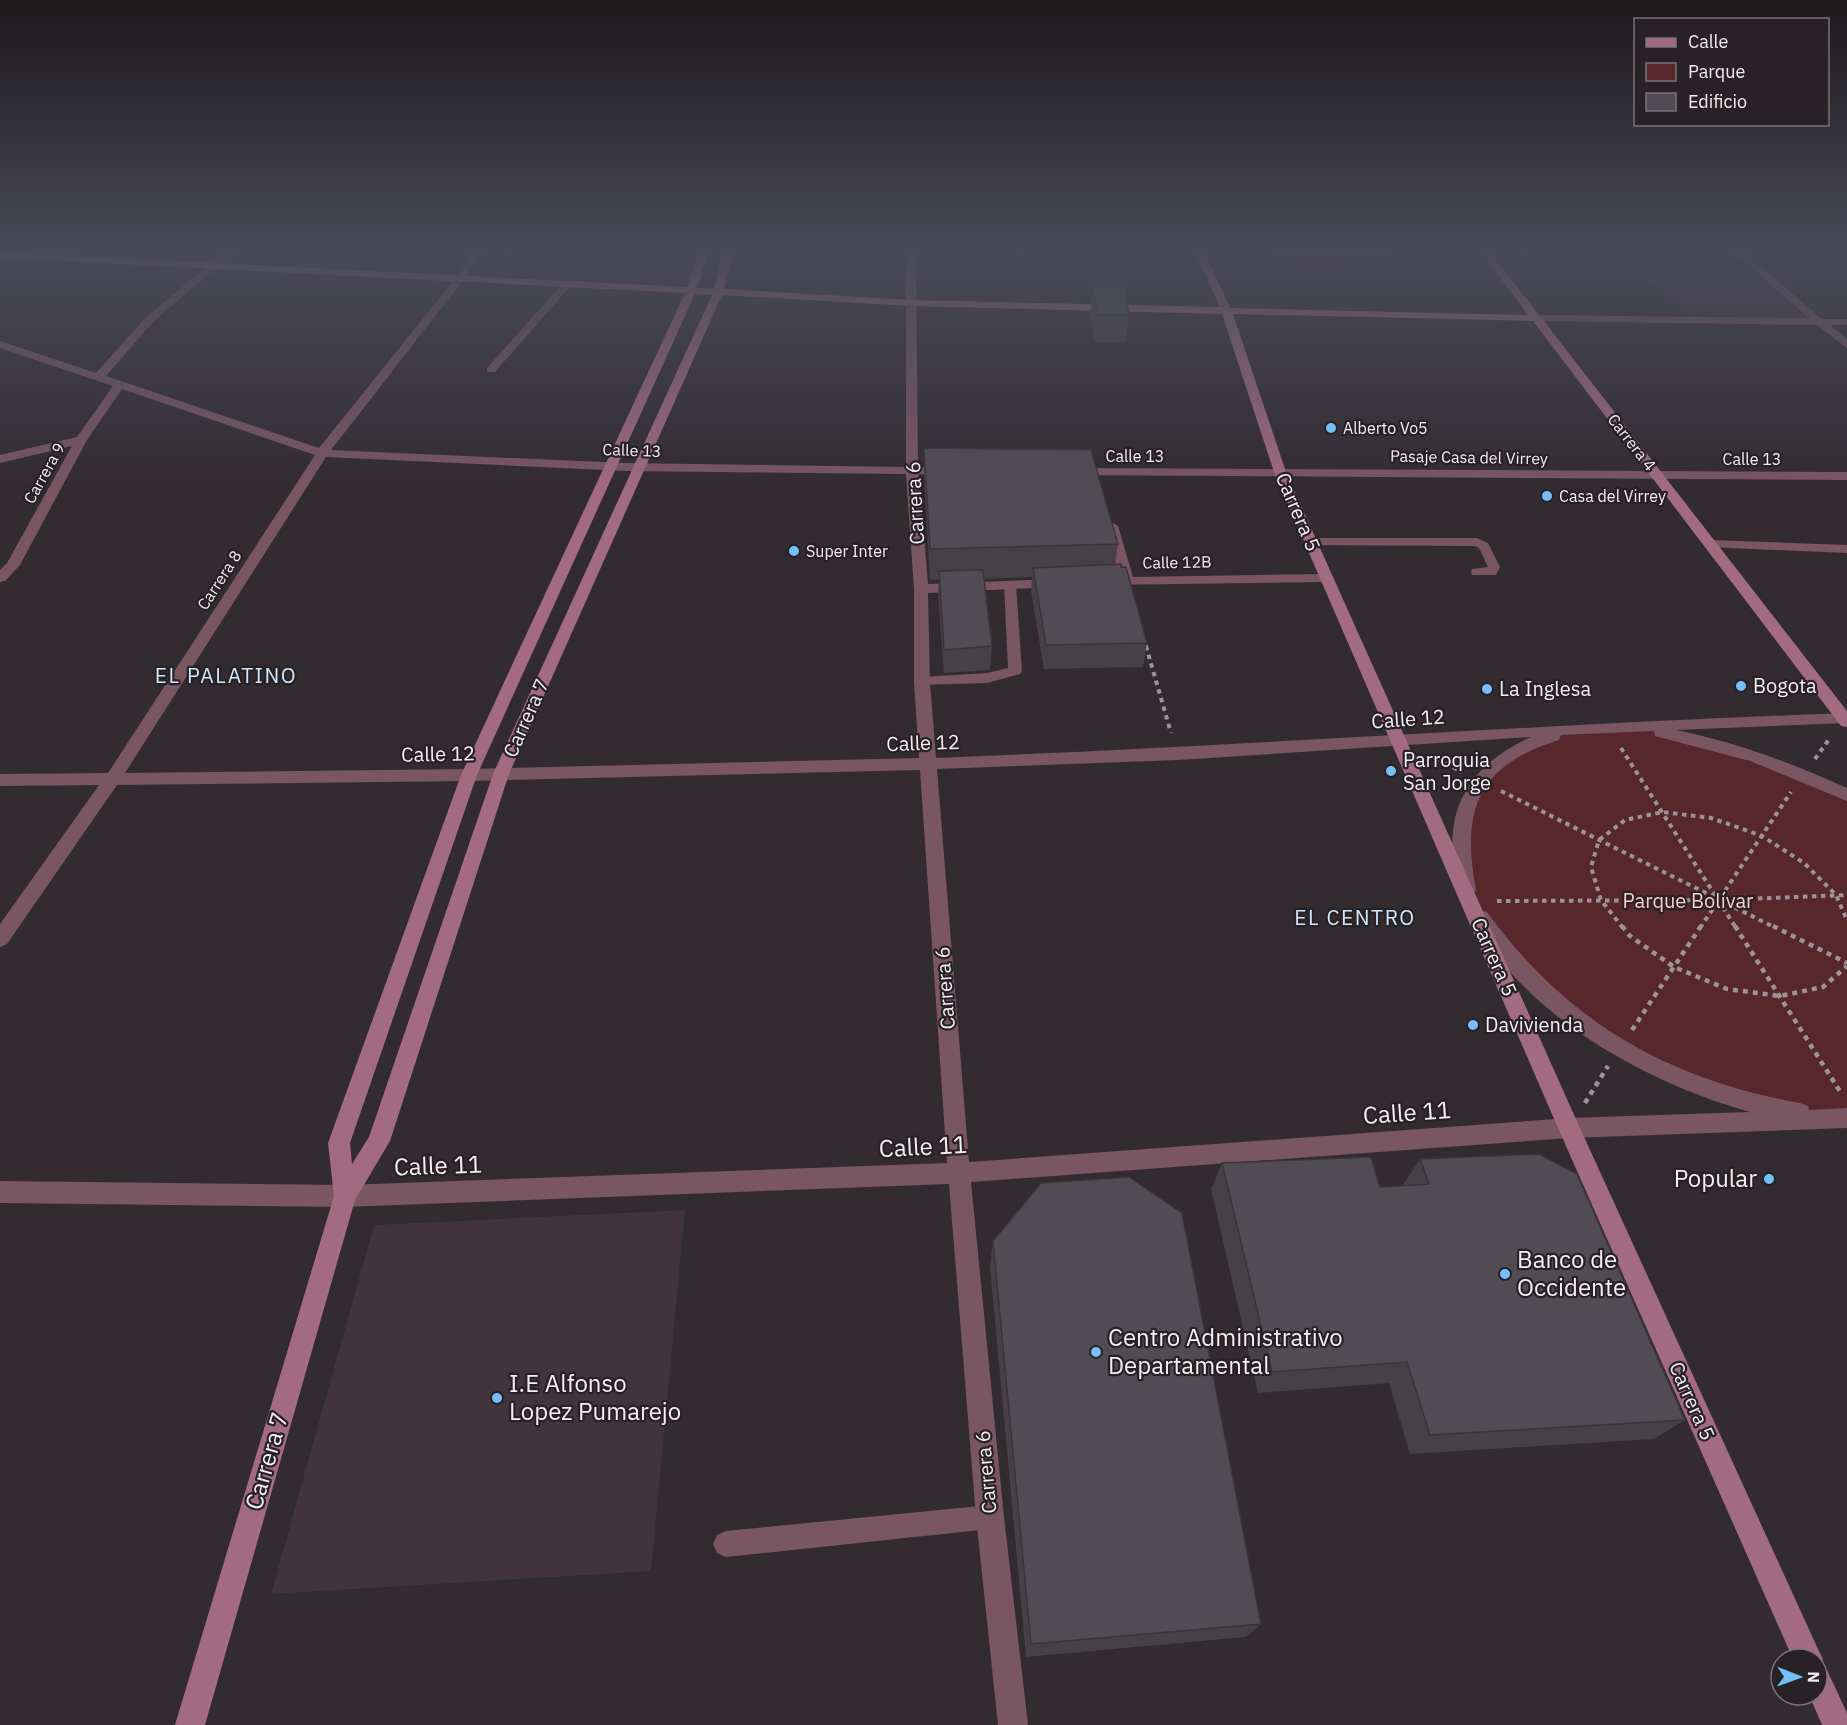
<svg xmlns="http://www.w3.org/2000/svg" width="1847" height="1725" viewBox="0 0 1847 1725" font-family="'IBM Plex Sans',sans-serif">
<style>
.built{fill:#41343d}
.green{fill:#57272c}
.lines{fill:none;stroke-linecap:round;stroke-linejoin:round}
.path-far2{stroke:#9a9498;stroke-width:3;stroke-dasharray:3 3;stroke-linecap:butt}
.path-far1{stroke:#9a9498;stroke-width:4;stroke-dasharray:4.5 4.5;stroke-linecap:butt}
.path{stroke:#9a9498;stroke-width:4.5;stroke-dasharray:5 5;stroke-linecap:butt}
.lane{fill:#795662;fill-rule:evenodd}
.street{fill:#795662;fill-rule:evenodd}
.secondary{fill:#a26b7f;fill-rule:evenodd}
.wall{fill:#464147}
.building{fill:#514c53;stroke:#39353a;stroke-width:1.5}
.poi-dot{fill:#74c0f6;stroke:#282126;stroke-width:2}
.labels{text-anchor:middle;stroke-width:4.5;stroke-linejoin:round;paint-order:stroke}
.far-poi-label{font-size:16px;fill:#f3eef1;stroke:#282126;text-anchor:start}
.far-street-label{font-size:16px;fill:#f3eef1;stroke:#282126}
.street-label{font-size:20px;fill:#f3eef1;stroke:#282126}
.poi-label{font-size:20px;fill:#f3eef1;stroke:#282126;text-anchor:start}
.park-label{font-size:20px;fill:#fccbcc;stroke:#282126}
.neighbourhood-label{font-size:21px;letter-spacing:1.5px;fill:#cde8fd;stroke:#282126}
.near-street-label{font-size:24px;fill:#f3eef1;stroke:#282126}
.near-poi-label{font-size:24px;fill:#f3eef1;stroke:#282126;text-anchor:start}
</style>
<rect width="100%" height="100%" fill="#322b30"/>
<g class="built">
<polygon points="1636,267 1757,269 1818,321 1693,320"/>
<polygon points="685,1210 651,1571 271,1594 374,1225"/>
</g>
<g class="green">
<polygon points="1280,248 1386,248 1390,256 1412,257 1413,259 1344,257 1349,270 1296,268 1292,259 1280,259 1277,252"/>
<polygon points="1575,731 1654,731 1703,740 1847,795 1847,1117 1798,1113 1620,1048 1496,940 1464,873 1460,847 1480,781 1546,738"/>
</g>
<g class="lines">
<polyline class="path-far2" points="1146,645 1147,648"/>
<g class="path-far1">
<polyline points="1146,646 1171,733"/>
<polyline points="1621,748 1736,928"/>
<polyline points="1437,759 1462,772"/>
<polyline points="1815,759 1830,738"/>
<polyline points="1501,791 1776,928"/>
<polyline points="1497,901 1719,900 1847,895"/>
<polyline points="1623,928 1601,900 1591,867 1599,840 1625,820 1663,812 1711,818 1762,836 1804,863 1836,895 1847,920"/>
<polyline points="1700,928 1791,792"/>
</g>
<g class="path">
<polyline points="1622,926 1630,936 1674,967 1727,989 1780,996 1823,987 1847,966"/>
<polyline points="1735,926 1841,1093"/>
<polyline points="1773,926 1847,963"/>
<polyline points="1632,1030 1701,926"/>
<polyline points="1585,1103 1608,1066"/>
</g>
<g class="lane">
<polygon points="564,282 572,284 495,372 487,372 487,368"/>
<polygon points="1312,538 1477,538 1488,543 1500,567 1496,575 1472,575 1471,572 1472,569 1488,567 1479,548 1475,546 1308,545 1306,542"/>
<polygon points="1711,540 1847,545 1847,553 1707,547 1705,544 1707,541"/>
<polygon points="1010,581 1016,585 1022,671 1020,674 987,683 917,685 915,682 917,679 922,677 987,673 1008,668 1004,585"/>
<polygon points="990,1505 999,1508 1002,1517 999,1526 990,1529 726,1557 717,1553 713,1544 717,1535 726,1531"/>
</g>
<g class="street">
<path d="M229 248H239L153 322 106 376 319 448 457 276 474 248H483L464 279 331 450 626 463 906 467V248H916L918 467H948L954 471 948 475 919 474 928 584 1054 579 1061 583 1054 587 928 593 930 682 936 758C1240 746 1543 724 1847 713V723L1676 730C1735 742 1792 763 1847 788V801L1750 761 1655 736 1654 731 1561 735 1559 740C1477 765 1461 811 1476 890L1473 895 1467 897 1461 895C1455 885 1454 871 1453 859 1447 799 1478 761 1531 737L1178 760 937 769 969 1162 1569 1118 1750 1112C1646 1083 1523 1015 1471 917L1473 912 1480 910 1487 912C1567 1022 1667 1079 1800 1103L1808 1106 1809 1110 1847 1108V1128L1569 1138 971 1182 1004 1517 1028 1725H998L976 1517 949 1184 345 1207 0 1203V1181L345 1185 947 1163 920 770 469 781 117 785 7 944 0 947V924L99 785 0 786V774L108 773 315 455 122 389 87 440 20 565 5 581 0 582V570L7 563 72 446 0 463V455L77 437 113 386 0 348V341L96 373 145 318ZM326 457 626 471 906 474 914 589V682L919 758 469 769 125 773Z"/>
<polygon points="1729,248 1739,248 1822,319 1847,319 1847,325 1830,325 1847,339 1847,348 1817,325 1536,321 1531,318 1536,315 1809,318"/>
<polygon points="1075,468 1847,472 1847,480 1071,475 1069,472"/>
<polygon points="1111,522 1118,526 1133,577 1326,574 1333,578 1326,582 1101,585 1099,582 1101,579 1119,578 1104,526"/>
</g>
<path class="secondary" d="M700 248H710L697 288 714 289 724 248H734L724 289 911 300 1220 307 1193 248H1203L1230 308 1528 315 1478 248H1487L1847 711V727L1841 726 1533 321 1233 314 1286 472 1580 1128 1818 1649 1823 1659 1820 1666 1827 1670 1847 1713V1725H1822L1809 1695H1817V1659H1793L1558 1128 1274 472 1222 314 911 306 722 295 509 774 390 1141 355 1200 205 1725H175L334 1196 328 1143 461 775 685 293 0 258V252L687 287ZM695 294 712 295 493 774 369 1137 352 1164 350 1143 477 775Z"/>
</g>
<g class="wall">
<polygon points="1093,287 1129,315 1125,343 1094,342 1090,314"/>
<polygon points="924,448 1118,544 1115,564 1147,643 1143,667 1044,669 1031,591 1032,577 984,579 992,646 990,670 944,673 938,595 939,580 930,580 924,477"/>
<polygon points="1420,1159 1685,1420 1654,1439 1410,1454 1389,1383 1258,1393 1211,1189 1222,1163 1380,1187 1403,1186 1403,1185"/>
<polygon points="993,1241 1261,1624 1246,1637 1026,1657 990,1266"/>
</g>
<g class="building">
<polygon points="1093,287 1125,287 1129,315 1097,315"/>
<polygon points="924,448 1091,450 1118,544 930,549"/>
<polygon points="1121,564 1121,567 1126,567 1147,643 1046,645 1033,568"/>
<polygon points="983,570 992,646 944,650 939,571"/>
<polygon points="1539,1154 1577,1174 1685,1420 1430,1435 1407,1362 1272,1372 1222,1163 1371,1157 1380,1187 1429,1184 1420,1159"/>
<polygon points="1129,1177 1182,1213 1261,1624 1031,1644 993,1241 1041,1183"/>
</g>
<linearGradient id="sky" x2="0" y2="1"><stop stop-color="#1c181a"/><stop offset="0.51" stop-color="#494a59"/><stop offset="1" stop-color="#494a59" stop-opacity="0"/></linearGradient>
<rect width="1847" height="490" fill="url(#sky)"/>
<g class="poi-dot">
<circle cx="1331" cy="428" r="6"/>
<circle cx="1547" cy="496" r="6"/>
<circle cx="794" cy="551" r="6"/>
<circle cx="1741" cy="686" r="6"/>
<circle cx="1487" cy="689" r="6"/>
<circle cx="1391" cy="771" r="6"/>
<circle cx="1473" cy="1025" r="6"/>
<circle cx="1769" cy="1179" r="6"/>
<circle cx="1505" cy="1274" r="6"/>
<circle cx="1096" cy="1352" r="6"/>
<circle cx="497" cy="1398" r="6"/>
</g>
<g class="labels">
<g class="far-poi-label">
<text x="1343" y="434">Alberto Vo5</text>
<text x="1559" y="502">Casa del Virrey</text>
<text x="806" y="557">Super Inter</text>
</g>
<g class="far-street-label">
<text transform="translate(1632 442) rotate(52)" y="6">Carrera 4</text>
<text transform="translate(632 450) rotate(2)" y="6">Calle 13</text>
<text x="1135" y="462">Calle 13</text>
<text transform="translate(1469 457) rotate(1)" y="6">Pasaje Casa del Virrey</text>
<text x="1752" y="465">Calle 13</text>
<text transform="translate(44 473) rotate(-61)" y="6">Carrera 9</text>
<text transform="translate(1177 562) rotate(-1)" y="6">Calle 12B</text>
<text transform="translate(219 580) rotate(-57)" y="6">Carrera 8</text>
</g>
<g class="street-label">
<text transform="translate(915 503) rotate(-93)" y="7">Carrera 6</text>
<text transform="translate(1298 512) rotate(67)" y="7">Carrera 5</text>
<text transform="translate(526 718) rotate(-66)" y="7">Carrera 7</text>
<text transform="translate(1408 719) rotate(-4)" y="7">Calle 12</text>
<text transform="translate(923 743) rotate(-2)" y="7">Calle 12</text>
<text transform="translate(438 754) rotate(-1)" y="7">Calle 12</text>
<text transform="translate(1494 957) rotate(66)" y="7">Carrera 5</text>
<text transform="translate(945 988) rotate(-94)" y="7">Carrera 6</text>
<text transform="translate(1692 1401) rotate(66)" y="7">Carrera 5</text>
<text transform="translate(986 1472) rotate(-95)" y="7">Carrera 6</text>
</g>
<g class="poi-label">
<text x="1753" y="693">Bogota</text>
<text x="1499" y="696">La Inglesa</text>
<text x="1403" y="767">Parroquia<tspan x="1403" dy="23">San Jorge</tspan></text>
<text x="1485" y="1032">Davivienda</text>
</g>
<g class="park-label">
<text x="1688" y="908">Parque Bolívar</text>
</g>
<g class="neighbourhood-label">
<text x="226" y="683">EL PALATINO</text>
<text x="1355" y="925">EL CENTRO</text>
</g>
<g class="near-street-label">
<text transform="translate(1407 1113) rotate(-4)" y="8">Calle 11</text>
<text transform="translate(923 1147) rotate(-3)" y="8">Calle 11</text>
<text transform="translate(438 1166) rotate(-2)" y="8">Calle 11</text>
<text transform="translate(267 1461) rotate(-74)" y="8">Carrera 7</text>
</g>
<g class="near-poi-label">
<text x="1757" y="1187" text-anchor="end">Popular</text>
<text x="1517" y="1268">Banco de<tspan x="1517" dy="28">Occidente</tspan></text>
<text x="1108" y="1346">Centro Administrativo<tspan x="1108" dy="28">Departamental</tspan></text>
<text x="509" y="1392">I.E Alfonso<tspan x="509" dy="28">Lopez Pumarejo</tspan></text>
</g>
</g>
<rect x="1634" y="18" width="195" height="108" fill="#282126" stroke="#797377" stroke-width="1.5"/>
<rect x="1646" y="38" width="30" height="9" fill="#a26b7f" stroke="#797377" stroke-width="1.5"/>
<text x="1688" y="48" font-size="18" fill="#f3eef1">Calle</text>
<rect x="1646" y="63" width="30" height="18" fill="#57272c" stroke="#797377" stroke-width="1.5"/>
<text x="1688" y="78" font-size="18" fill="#f3eef1">Parque</text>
<rect x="1646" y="93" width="30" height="18" fill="#514c53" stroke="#797377" stroke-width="1.5"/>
<text x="1688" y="108" font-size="18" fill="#f3eef1">Edificio</text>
<g transform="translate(1799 1677) rotate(91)"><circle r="28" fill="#282126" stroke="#797377" stroke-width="1.5"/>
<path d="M0-4.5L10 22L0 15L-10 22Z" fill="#74c0f6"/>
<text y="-9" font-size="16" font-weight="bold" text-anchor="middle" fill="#f3eef1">N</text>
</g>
</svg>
